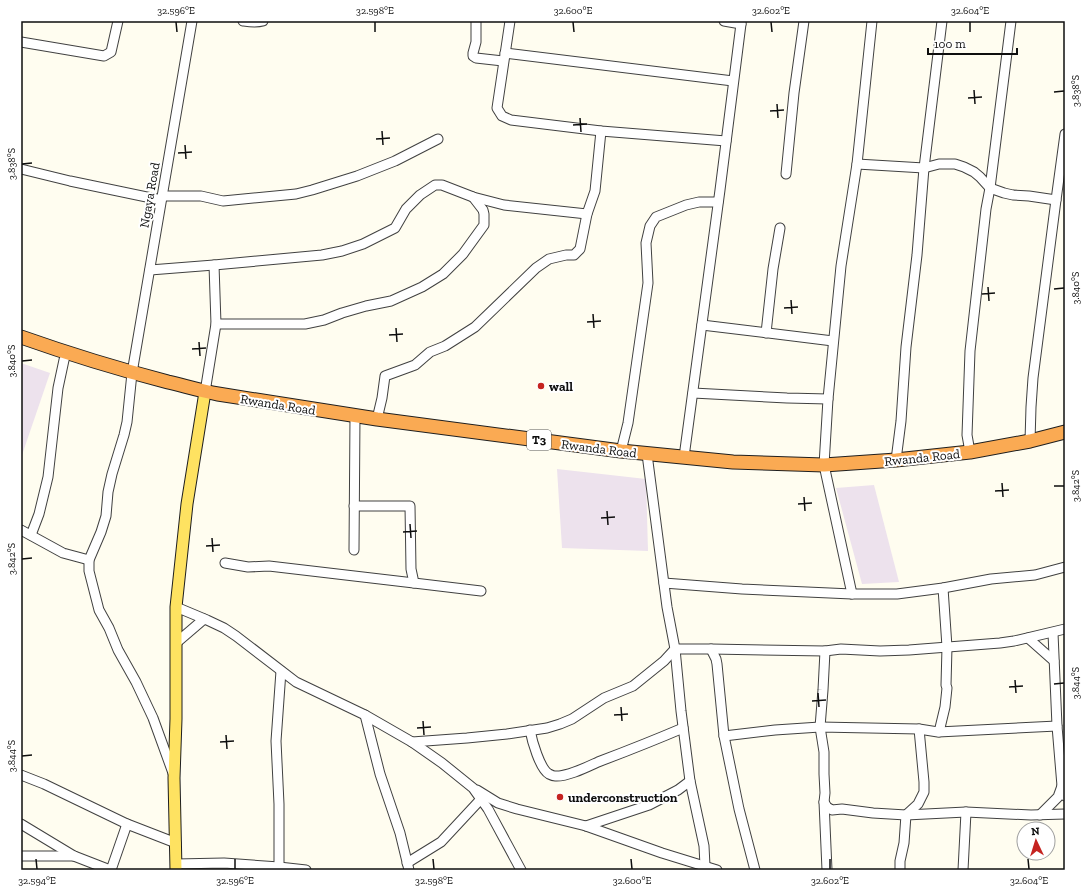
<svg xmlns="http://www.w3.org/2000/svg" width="1086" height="891" viewBox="0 0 1086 891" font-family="'Zilla Slab',serif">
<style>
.industrial{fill:#ede2ed}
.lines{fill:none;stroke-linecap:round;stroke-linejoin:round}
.minor-casing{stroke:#414141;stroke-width:11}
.major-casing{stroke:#1f1f1f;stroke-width:13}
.highway-casing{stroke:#1f1f1f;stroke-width:15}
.minor{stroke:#fff;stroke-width:9}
.major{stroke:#fee261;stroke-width:11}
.highway{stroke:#faaa53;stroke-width:13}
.ticks{fill:none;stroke:#0e0e0e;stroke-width:1.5}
.poi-dot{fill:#c52320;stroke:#fff;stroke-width:1.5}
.labels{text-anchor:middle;stroke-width:4;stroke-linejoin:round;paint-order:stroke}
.shield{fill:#fff;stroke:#565656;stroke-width:1}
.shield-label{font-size:12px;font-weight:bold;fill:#0e0e0e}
.street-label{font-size:13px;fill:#0e0e0e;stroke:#fff}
.poi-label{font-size:13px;font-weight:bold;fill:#0e0e0e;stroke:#fff;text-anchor:start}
.neatline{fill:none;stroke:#0e0e0e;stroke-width:1.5}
.ticks-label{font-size:10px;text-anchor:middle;fill:#0e0e0e}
</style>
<rect width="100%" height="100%" fill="#fffdf0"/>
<g class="industrial">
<polygon points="21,363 50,373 22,455 21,455"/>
<polygon points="557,469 646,479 648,551 562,548"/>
<polygon points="874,485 899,582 862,584 836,488"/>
</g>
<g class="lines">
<defs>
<g id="minor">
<path d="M243 21C250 22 256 23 263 21"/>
<polyline points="476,21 476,42 473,53 473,56 476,58 503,61"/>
<polyline points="510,21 497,108 502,116 511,120 601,131 726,141"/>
<polyline points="724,21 741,24 741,21"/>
<polyline points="21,42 104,56 111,52 118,21"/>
<polyline points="505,53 733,81"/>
<polyline points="857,164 924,168 939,164 955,164 964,167 974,172 980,177 990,188 1004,193 1013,195 1029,196 1056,200"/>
<polyline points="21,169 70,181 161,200"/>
<polyline points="786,174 794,93 804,21"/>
<polyline points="162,196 201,196 223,201 296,194 312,190 357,176 395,161 438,139"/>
<polyline points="150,270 214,265 322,255 342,251 363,244 395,228 406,209 420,195 435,185 442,185 473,197 504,205 587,214"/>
<polyline points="216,324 305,324 324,320 342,313 366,306 391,301 422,287 443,274 463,254 484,225 484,214 483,210 473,197"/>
<polyline points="702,325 833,341"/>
<polyline points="766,333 773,269 780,228"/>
<polyline points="205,392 216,324 214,265"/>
<polyline points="693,393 787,398 828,399"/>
<polyline points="377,419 382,398 385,376 415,365 430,352 445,346 475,327 536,268 549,259 566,255 574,255 580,249 587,214 595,191 601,131"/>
<polyline points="1030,441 1031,407 1033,378 1056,200 1065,134"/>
<polyline points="621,451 628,423 648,283 646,243 650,226 656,217 686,205 699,202 718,202"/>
<polyline points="970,452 967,435 970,351 986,209 990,188 1011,21"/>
<polyline points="647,454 667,607 675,649 681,711 690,781 704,846 705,866"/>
<polyline points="684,457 720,190 741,24"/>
<polyline points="896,460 901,421 906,347 917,255 924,168 942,21"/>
<polyline points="354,506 410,506 411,569 414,583 481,591"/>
<polyline points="21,530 63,553 89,560"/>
<polyline points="31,535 39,514 48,477 58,388 64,360 67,352"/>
<polyline points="354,550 355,416"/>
<polyline points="225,563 248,567 269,566 414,583"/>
<polyline points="664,583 742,589 852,594 897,594 943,588 991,579 1035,575 1065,567"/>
<polyline points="852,594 824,465 828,399 841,266 857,164 872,21"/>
<polyline points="176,607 207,620 224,628 236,636 296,682 365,715 412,742 442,763 473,788 488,809 521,870"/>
<polyline points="1053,633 1057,726 1062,786 1065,796"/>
<polyline points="1028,638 1054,661"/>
<polyline points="176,643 204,619"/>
<polyline points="711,649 716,659 717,664 724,736 739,809 755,870"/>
<polyline points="825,651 823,690 820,727 824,752 824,774 825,793 824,802 827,870"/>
<polyline points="365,715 380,774 400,833 409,870"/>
<path d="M530 730C532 741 540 769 549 774 551 775 553 776 555 776 567 777 587 767 598 762 627 751 655 740 683 728"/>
<polyline points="939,732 945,707 947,688 946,685 947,647 943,588"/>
<polyline points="724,736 775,730 820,727 919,729 938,732 1057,726"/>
<polyline points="412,742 467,738 507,734 547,728 560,724 572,719 604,698 633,686 664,661 675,649 711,649 825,651 841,649 880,651 909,650 1000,643 1014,641 1065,629"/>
<polyline points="173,773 153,718 136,682 118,650 109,628 99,610 89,571 89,560 101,532 106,516 108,492 112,474 124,435 127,422 132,373 192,21"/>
<polyline points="21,775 44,784 127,824 176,843"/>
<polyline points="477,790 498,803 517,809 586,826 662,853 717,870"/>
<polyline points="824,802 827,807 832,810 842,809 873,813 906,815 966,812 1031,815 1065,814"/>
<polyline points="1040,815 1058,797 1062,786"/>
<polyline points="21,824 74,856 110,870"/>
<polyline points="586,826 649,805 678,790 690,781"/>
<polyline points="21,856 74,856"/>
<polyline points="407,863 441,842 481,799"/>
<polyline points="176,864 224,863 279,867 306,870"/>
<polyline points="279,867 279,804 276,741 281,671"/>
<polyline points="111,870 127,824"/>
<polyline points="900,870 900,861 904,843 906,815 918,804 924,792 924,782 919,729"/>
<polyline points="963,870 966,812"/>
</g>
<polyline id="major" points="176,870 174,778 176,719 176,607 187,504 205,392"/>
<path id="highway" d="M21 337C69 354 118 369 168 382 185 386 201 391 218 394L377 419 621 451 733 462 824 465 896 460 970 452 1030 441 1065 432"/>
</defs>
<use href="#minor" class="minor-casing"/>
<use href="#major" class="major-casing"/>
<use href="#highway" class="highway-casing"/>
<use href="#minor" class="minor"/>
<use href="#major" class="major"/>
<use href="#highway" class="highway"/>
</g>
<path class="ticks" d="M176 22 177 32M375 22V32M573 22 574 32M771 22 772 32M970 22V32M974 90 975 104M1054 92 1064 91M968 98 982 97M777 104 778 118M770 111 784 110M580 118 581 132M573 125 587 124M382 131 383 145M376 139 390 138M185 145 186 159M178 153 192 152M22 164 32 163M988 287 989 301M1054 289 1064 288M982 294 995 293M791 300 792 314M784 308 798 307M593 314 594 328M587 322 601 321M396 328 397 342M389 335 403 334M199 342 200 356M192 349 206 348M22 361 32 360M1002 483 1003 497M1054 486H1064M995 491 1009 490M804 497 805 511M798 504 812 503M607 511 608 525M601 518 615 517M410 524 411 538M403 532 417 531M212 538 213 552M206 546 220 545M22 559 32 558M1015 680 1016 693M1054 684 1064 683M1009 687 1023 686M818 693 819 707M812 701 826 700M621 707 622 721M614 715 628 714M423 721 424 735M417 728 431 727M226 735 227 749M220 742 234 741M22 756 32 755M36 859 37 869M235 859V869M433 859 434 869M631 859 632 869M830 859V869M1028 859 1029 869"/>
<g class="poi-dot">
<circle cx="541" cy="386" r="4"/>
<circle cx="560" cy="797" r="4"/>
</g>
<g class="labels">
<rect class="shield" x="527" y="430" width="24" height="20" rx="3"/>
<g class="shield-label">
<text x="539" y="444">T3</text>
</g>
<g class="street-label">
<text transform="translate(149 195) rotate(-80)" y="5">Ngaya Road</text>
<text transform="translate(278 404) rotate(9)" y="5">Rwanda Road</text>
<text transform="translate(599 448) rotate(7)" y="5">Rwanda Road</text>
<text transform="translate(922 457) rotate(-6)" y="5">Rwanda Road</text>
</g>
<g class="poi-label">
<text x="549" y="391">wall</text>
<text x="568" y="802">underconstruction</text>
</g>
</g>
<rect width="1086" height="891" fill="none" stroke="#ffffff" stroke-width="44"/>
<g transform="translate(1036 841) rotate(356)"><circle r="19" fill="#ffffff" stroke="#9f9f9f"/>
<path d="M0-3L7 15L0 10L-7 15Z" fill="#c52320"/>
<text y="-6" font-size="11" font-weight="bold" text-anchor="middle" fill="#0e0e0e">N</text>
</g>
<path d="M928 48v6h89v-6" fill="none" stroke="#0e0e0e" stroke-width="2"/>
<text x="934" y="48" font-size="12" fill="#0e0e0e" stroke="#ffffff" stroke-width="3" paint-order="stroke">100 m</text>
<rect x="22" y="22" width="1042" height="847" class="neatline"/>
<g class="ticks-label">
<text x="176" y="14">32.596°E</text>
<text x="375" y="14">32.598°E</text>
<text x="573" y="14">32.600°E</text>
<text x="771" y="14">32.602°E</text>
<text x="970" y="14">32.604°E</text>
<text transform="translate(1075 91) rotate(-90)" y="4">3.838°S</text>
<text transform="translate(11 164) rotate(-90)" y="4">3.838°S</text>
<text transform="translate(1075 288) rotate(-90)" y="4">3.840°S</text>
<text transform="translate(11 361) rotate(-90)" y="4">3.840°S</text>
<text transform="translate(1075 486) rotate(-90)" y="4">3.842°S</text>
<text transform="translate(11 559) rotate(-90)" y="4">3.842°S</text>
<text transform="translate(1075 683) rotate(-90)" y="4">3.844°S</text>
<text transform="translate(11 756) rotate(-90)" y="4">3.844°S</text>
<text x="37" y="884">32.594°E</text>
<text x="235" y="884">32.596°E</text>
<text x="434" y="884">32.598°E</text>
<text x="632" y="884">32.600°E</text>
<text x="830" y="884">32.602°E</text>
<text x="1029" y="884">32.604°E</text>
</g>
</svg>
